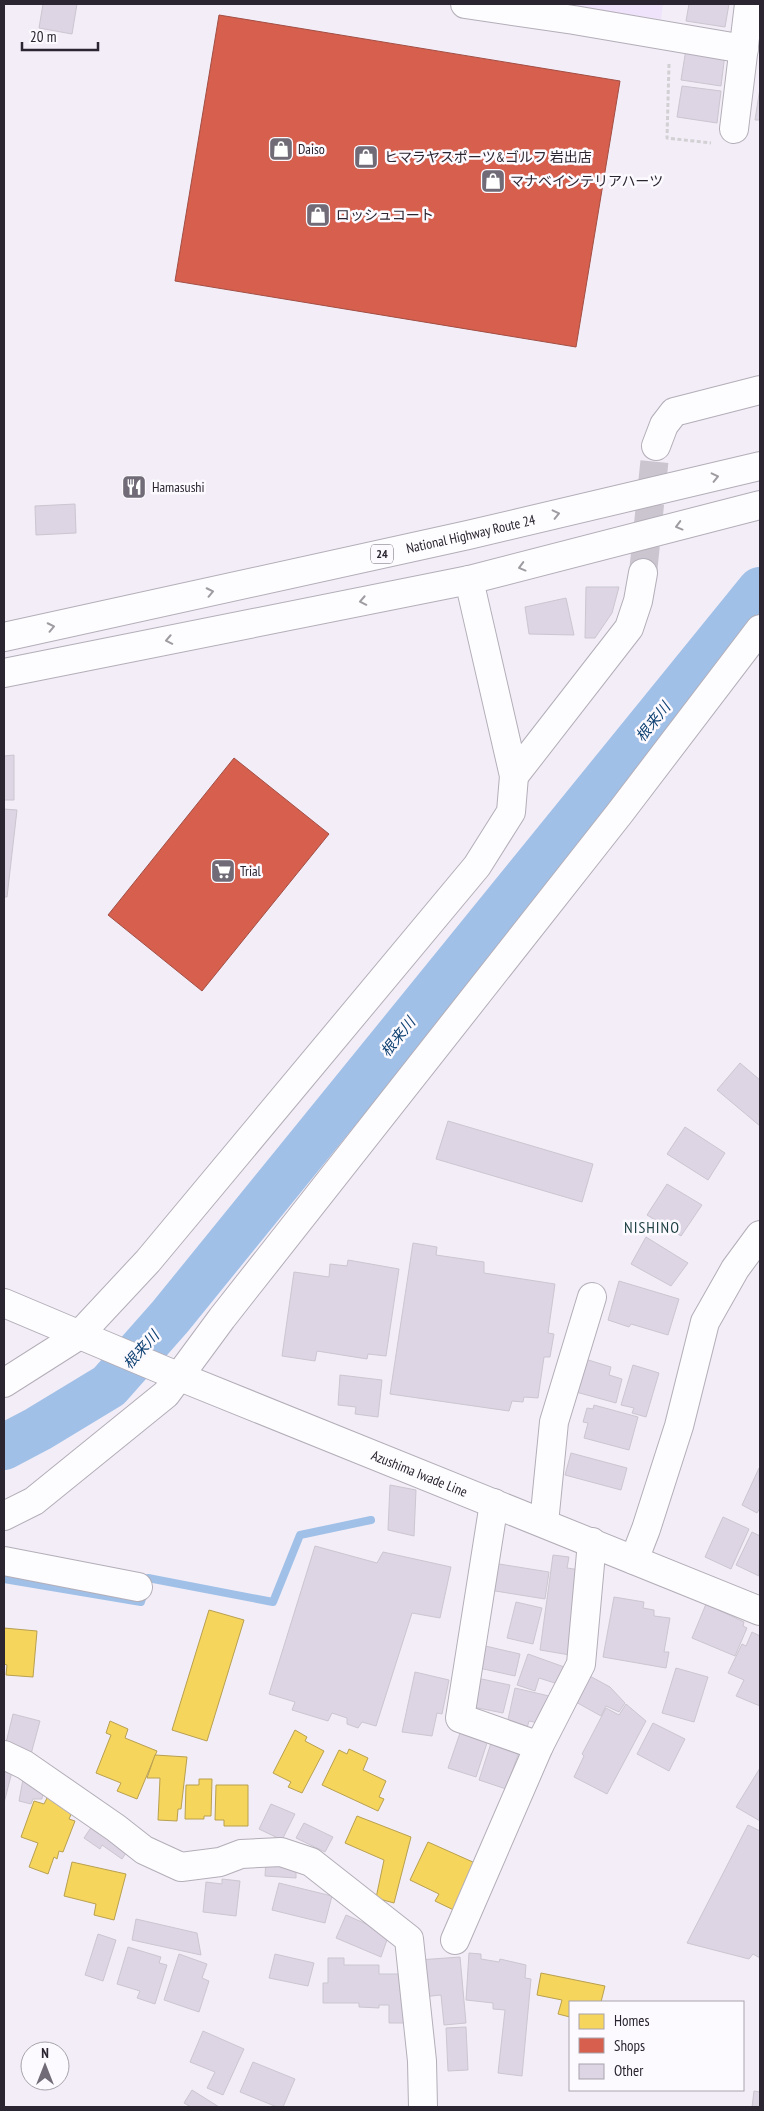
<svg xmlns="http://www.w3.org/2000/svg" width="764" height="2111" viewBox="0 0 764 2111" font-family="'PT Sans Narrow','Noto Sans JP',sans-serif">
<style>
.built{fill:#efe2fb}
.homes{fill:#f6d55c;stroke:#b9a04f}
.shops{fill:#d6604d;stroke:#a24e44}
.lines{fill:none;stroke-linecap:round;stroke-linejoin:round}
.stream{stroke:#a0c0e7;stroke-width:8}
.river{stroke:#a0c0e7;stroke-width:46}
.building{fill:#ddd4e4;stroke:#cbc6d0}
.minor-tunnel{stroke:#cac5cf;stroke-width:28;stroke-dasharray:28 14;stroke-linecap:butt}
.minor-casing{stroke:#b3aeb8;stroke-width:30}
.major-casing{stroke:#b3aeb8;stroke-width:30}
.highway-casing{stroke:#b3aeb8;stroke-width:30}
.path{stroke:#d3d0d4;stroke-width:3;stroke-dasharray:4 2.5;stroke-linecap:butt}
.minor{stroke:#fdfcfe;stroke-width:28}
.major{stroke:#fdfcfe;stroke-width:28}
.highway{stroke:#fdfcfe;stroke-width:28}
.oneway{stroke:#9e9ba1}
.labels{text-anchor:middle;stroke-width:5;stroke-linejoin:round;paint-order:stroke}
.shield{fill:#fcf9ff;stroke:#69656e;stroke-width:1}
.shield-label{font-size:12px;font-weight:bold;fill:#2a2530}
.poi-label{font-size:14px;fill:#2a2530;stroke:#fcf9ff;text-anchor:start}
.street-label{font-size:14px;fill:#2a2530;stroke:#fcf9ff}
.water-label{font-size:15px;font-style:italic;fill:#0f4272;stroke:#fcf9ff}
.quarter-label{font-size:16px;letter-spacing:1px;fill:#1c3f41;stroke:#fcf9ff}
</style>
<rect width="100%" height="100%" fill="#f2edf7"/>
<polygon class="built" points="552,4 663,4 661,19"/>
<g class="homes">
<polygon points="209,1610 244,1620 207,1741 172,1730"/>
<polygon points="4,1628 37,1631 33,1677 6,1675 7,1665 4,1664"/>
<polygon points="110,1721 128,1729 125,1738 157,1751 137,1799 117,1791 121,1783 96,1773 111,1735 106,1733"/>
<polygon points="295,1730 307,1737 305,1741 324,1751 302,1793 288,1787 291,1782 273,1773"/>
<polygon points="349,1749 368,1758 363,1770 386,1781 379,1797 384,1799 378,1811 322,1785 339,1750 347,1754"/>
<polygon points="155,1755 187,1757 181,1809 178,1809 177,1821 158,1820 160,1778 147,1778"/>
<polygon points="199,1779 212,1779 211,1816 204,1816 204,1819 185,1819 186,1785 199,1785"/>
<polygon points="216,1785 248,1785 248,1826 224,1826 224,1820 215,1820"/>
<polygon points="47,1798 64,1804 73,1810 69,1819 75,1821 63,1852 59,1851 57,1859 54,1857 48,1874 29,1867 38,1843 21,1837 34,1801 44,1804"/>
<polygon points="357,1816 411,1837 394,1903 376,1898 384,1860 345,1843"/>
<polygon points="428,1842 484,1867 462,1914 435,1901 439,1894 410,1880"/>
<polygon points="72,1862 126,1874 114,1920 94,1915 96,1904 64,1896"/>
<polygon points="541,1973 605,1986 601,2002 570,2002 570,2017 558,2014 562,2000 537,1995"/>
</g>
<g class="shops">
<polygon points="219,15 620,81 576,347 175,281"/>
<polygon points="234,758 329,834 202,991 108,915"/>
</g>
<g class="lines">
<polyline class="stream" points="4,1579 141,1602 148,1578 273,1602 300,1535 371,1520"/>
<polyline class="river" points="4,1447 38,1429 109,1386 170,1317 760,590"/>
</g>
<g class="building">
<polygon points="43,4 77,4 72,34 39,28"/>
<polygon points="689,4 729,4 725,27 686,21"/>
<polygon points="686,49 725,54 721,86 681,80"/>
<polygon points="682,86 721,91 717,123 677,117"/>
<polygon points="760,88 760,120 755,120"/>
<polygon points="75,504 76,533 36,535 35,506"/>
<polygon points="586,587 619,587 612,613 595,638 585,638"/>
<polygon points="566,598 574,635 529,634 525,607"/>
<polygon points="14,755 14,800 4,800 4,756"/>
<polygon points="4,809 17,810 7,897 4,897"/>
<polygon points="740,1063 760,1080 760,1126 717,1090"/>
<polygon points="448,1121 593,1164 582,1202 436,1159"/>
<polygon points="685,1127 725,1153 708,1180 667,1154"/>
<polygon points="667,1184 702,1205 681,1236 647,1215"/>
<polygon points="646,1237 688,1263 671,1286 631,1264"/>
<polygon points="413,1243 437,1247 436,1255 484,1262 484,1273 555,1284 548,1333 554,1334 550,1357 544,1357 538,1398 524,1397 523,1402 512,1401 509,1411 390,1394"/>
<polygon points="348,1260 399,1269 386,1356 368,1354 367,1359 317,1351 315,1361 282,1356 294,1272 329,1277 330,1264 347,1266"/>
<polygon points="619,1281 679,1299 668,1335 631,1324 629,1327 608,1320"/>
<polygon points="585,1359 611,1367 609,1375 622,1379 616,1403 576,1392"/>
<polygon points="633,1365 659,1373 646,1417 632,1413 634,1408 621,1405"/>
<polygon points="340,1375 382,1380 378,1417 355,1414 356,1407 338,1405"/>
<polygon points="594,1405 638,1417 629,1450 584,1438 588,1423 583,1422 587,1408 593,1409"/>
<polygon points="571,1453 627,1468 621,1490 565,1475"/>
<polygon points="759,1468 760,1508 757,1513 742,1505"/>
<polygon points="390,1485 416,1490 414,1536 388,1530"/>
<polygon points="723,1517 749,1529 731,1569 705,1557"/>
<polygon points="752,1532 760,1536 759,1576 736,1565"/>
<polygon points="315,1546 377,1563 383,1552 451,1567 440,1618 412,1613 376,1726 362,1722 358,1728 347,1724 347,1718 332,1713 328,1721 292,1710 295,1702 269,1694"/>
<polygon points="553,1555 569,1557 567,1568 581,1570 570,1655 540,1650"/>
<polygon points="493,1563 549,1572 545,1599 489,1590"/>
<polygon points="614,1597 644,1602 643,1608 654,1610 654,1616 670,1618 664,1652 669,1652 666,1668 603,1657"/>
<polygon points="516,1602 542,1608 533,1644 507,1638"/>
<polygon points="706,1604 744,1622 743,1626 747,1628 735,1656 692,1638"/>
<polygon points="752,1632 760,1636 760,1706 736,1696 744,1680 728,1673 742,1644 746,1646"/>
<polygon points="481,1645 520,1654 515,1676 479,1668"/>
<polygon points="528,1654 567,1668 561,1685 539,1678 535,1691 517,1685"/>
<polygon points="676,1668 708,1677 694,1722 662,1713"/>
<polygon points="415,1672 449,1680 442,1714 437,1713 432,1736 402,1732"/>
<polygon points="588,1675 610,1687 625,1703 619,1712 606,1706 601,1716 574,1701"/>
<polygon points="477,1678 510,1685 503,1713 473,1707"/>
<polygon points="515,1688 549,1696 543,1724 529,1721 527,1728 507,1724"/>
<polygon points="626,1704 646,1721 607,1794 574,1777 584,1756 582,1754 606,1708 619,1715"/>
<polygon points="13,1714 40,1721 31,1754 5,1747"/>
<polygon points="653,1723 685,1739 669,1771 637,1754"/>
<polygon points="461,1730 488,1740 476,1777 448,1768"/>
<polygon points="491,1743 519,1752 506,1789 479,1780"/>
<polygon points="4,1765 13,1768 4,1803"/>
<polygon points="760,1768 760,1821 736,1807"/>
<polygon points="23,1779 44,1784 42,1799 33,1799 31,1804 19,1801"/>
<polygon points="271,1804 295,1814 282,1840 259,1829"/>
<polygon points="96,1820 132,1844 122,1859 102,1845 100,1849 84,1838"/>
<polygon points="304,1823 333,1837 325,1852 296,1838"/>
<polygon points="748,1825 760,1831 760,1958 753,1954 749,1959 687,1943"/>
<polygon points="266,1860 296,1862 296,1878 265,1876"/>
<polygon points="222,1879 240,1881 236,1916 203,1912 206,1882 222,1884"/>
<polygon points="279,1883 332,1896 325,1923 272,1910"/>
<polygon points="346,1915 389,1934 381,1957 336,1938"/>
<polygon points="136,1919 197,1933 201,1955 132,1940"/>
<polygon points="98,1934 116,1940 103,1981 85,1975"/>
<polygon points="128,1947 161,1957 159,1963 167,1965 155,2004 137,1998 140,1991 117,1984"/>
<polygon points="469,1953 481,1954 481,1959 499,1962 500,1959 526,1965 525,1978 531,1979 522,2076 498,2073 505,2010 493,2009 493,2003 466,2000"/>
<polygon points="179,1954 207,1964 202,1978 209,1981 199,2012 164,2000"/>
<polygon points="275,1954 314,1963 308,1986 269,1978"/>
<polygon points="460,1957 466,2023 444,2025 441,1995 422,1997 418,1960"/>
<polygon points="328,1958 344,1958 344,1965 379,1965 379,1974 404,1974 406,2023 389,2023 389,2005 379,2005 379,2008 359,2007 359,2003 323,2003 323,1983 328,1983"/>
<polygon points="466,2027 468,2070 448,2071 446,2028"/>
<polygon points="203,2031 244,2049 223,2095 207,2088 215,2072 190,2062"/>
<polygon points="253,2062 295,2079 283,2107 277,2107 240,2092"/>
<polygon points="192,2090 219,2107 191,2107 184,2103"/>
<polygon points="754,2091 760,2092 760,2107 752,2107"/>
</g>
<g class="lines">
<polyline class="minor-tunnel" points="643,573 656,446"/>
<defs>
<g id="minor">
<polyline points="465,4 574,20 744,49"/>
<polyline points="734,129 749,4"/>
<polyline points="656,446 664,425 674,412 760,390"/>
<polyline points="514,776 629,628 638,601 643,573"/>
<polyline points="78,1336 148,1261 477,866 511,812 514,776 469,580"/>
<polyline points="494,1503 460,1718 539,1746"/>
<polyline points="4,1516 34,1501 166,1394 222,1318 619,814 760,629"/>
<polyline points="544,1523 554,1422 592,1297"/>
<polyline points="634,1560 646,1529 679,1426 705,1322 735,1269 760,1235"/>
<polyline points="4,1561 138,1587"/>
<polyline points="4,1755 25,1765 116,1828 144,1850 181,1867 220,1862 241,1854 281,1852 311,1862 409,1939 422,2061 423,2107"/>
<polyline points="455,1940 539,1746 581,1664 592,1542"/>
</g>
<g id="major">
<path id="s1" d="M4 1303 163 1370 760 1611"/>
<polyline points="4,1383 78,1336"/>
</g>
<g id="highway">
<path id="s2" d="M4 637 468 535 760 466"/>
<polyline points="4,673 469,580 760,505"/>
</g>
</defs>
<use href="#minor" class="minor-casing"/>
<use href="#major" class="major-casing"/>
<use href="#highway" class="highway-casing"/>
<polyline class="path" points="669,64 667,138 711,143"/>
<use href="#minor" class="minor"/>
<use href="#major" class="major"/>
<use href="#highway" class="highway"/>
</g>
<defs><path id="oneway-chevron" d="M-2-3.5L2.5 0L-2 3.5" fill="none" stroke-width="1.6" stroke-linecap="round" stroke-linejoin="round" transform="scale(1.25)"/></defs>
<g class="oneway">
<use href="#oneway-chevron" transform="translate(715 477) rotate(-13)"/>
<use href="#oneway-chevron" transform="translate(556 514) rotate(-13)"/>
<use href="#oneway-chevron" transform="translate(679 526) rotate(165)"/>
<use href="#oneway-chevron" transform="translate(522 567) rotate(165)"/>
<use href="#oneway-chevron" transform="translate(210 592) rotate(-12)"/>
<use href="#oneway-chevron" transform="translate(363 601) rotate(169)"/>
<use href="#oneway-chevron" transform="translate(51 627) rotate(-12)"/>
<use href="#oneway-chevron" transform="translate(169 640) rotate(169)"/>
</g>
<defs>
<symbol id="shop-square" viewBox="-11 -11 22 22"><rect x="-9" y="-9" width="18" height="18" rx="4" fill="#706b76" stroke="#fcf9ff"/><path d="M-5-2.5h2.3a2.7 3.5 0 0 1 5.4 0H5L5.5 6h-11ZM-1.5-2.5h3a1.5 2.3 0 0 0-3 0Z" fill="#fff"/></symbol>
<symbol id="restaurant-square" viewBox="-11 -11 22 22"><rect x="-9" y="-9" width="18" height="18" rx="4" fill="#706b76" stroke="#fcf9ff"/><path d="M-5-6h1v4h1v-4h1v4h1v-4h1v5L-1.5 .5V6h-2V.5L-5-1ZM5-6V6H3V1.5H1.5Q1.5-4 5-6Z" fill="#fff"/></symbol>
<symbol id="supermarket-square" viewBox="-11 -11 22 22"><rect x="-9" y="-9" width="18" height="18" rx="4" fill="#706b76" stroke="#fcf9ff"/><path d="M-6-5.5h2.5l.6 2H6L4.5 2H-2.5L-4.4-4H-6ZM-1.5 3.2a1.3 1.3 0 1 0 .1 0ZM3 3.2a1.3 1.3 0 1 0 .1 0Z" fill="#fff"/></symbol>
</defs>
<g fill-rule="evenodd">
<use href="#shop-square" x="267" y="135" width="28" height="28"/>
<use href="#shop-square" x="352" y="143" width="28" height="28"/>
<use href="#shop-square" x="479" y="167" width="28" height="28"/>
<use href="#shop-square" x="304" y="201" width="28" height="28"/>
<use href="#restaurant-square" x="120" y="473" width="28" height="28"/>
<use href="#supermarket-square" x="209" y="857" width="28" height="28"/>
</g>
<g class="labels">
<rect class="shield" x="371" y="544.5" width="22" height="19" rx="4"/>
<g class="shield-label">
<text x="382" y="558">24</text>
</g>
<g class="poi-label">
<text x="298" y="154">Daiso</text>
<text x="384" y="162">ヒマラヤスポーツ&amp;ゴルフ 岩出店</text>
<text x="510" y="186">マナベインテリアハーツ</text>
<text x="336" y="220">ロッシュコート</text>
<text x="152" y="492">Hamasushi</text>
<text x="240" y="876">Trial</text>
</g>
<g class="street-label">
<text dy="5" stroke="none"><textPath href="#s2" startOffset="478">National Highway Route 24</textPath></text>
<text dy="5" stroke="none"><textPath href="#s1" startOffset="449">Azushima Iwade Line</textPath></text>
</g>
<g class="water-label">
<text transform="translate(653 722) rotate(-51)" y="5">根来川</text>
<text transform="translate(398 1037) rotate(-51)" y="5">根来川</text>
<text transform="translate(141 1350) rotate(-48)" y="5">根来川</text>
</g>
<g class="quarter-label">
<text x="652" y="1233">NISHINO</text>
</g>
</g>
<rect width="764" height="2111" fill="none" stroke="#2a2530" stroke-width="10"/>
<rect x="569" y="2001" width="175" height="90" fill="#fcf9ff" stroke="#a8a4ac"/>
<rect x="579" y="2014" width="25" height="15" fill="#f6d55c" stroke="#a8a4ac"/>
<text x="614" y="2026" font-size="15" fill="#2a2530">Homes</text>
<rect x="579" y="2038" width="25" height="15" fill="#d6604d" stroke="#a8a4ac"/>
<text x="614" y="2051" font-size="15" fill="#2a2530">Shops</text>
<rect x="579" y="2064" width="25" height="15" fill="#ddd4e4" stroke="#a8a4ac"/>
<text x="614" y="2076" font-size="15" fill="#2a2530">Other</text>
<g transform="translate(45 2066)"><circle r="24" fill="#fcf9ff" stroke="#a8a4ac"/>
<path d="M0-4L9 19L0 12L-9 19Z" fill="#706b76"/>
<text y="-8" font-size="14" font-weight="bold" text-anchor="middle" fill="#2a2530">N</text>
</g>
<path d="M22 42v8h76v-8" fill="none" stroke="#2a2530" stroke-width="2.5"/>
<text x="30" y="42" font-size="15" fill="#2a2530" stroke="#fcf9ff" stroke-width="4" paint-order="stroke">20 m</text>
</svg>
